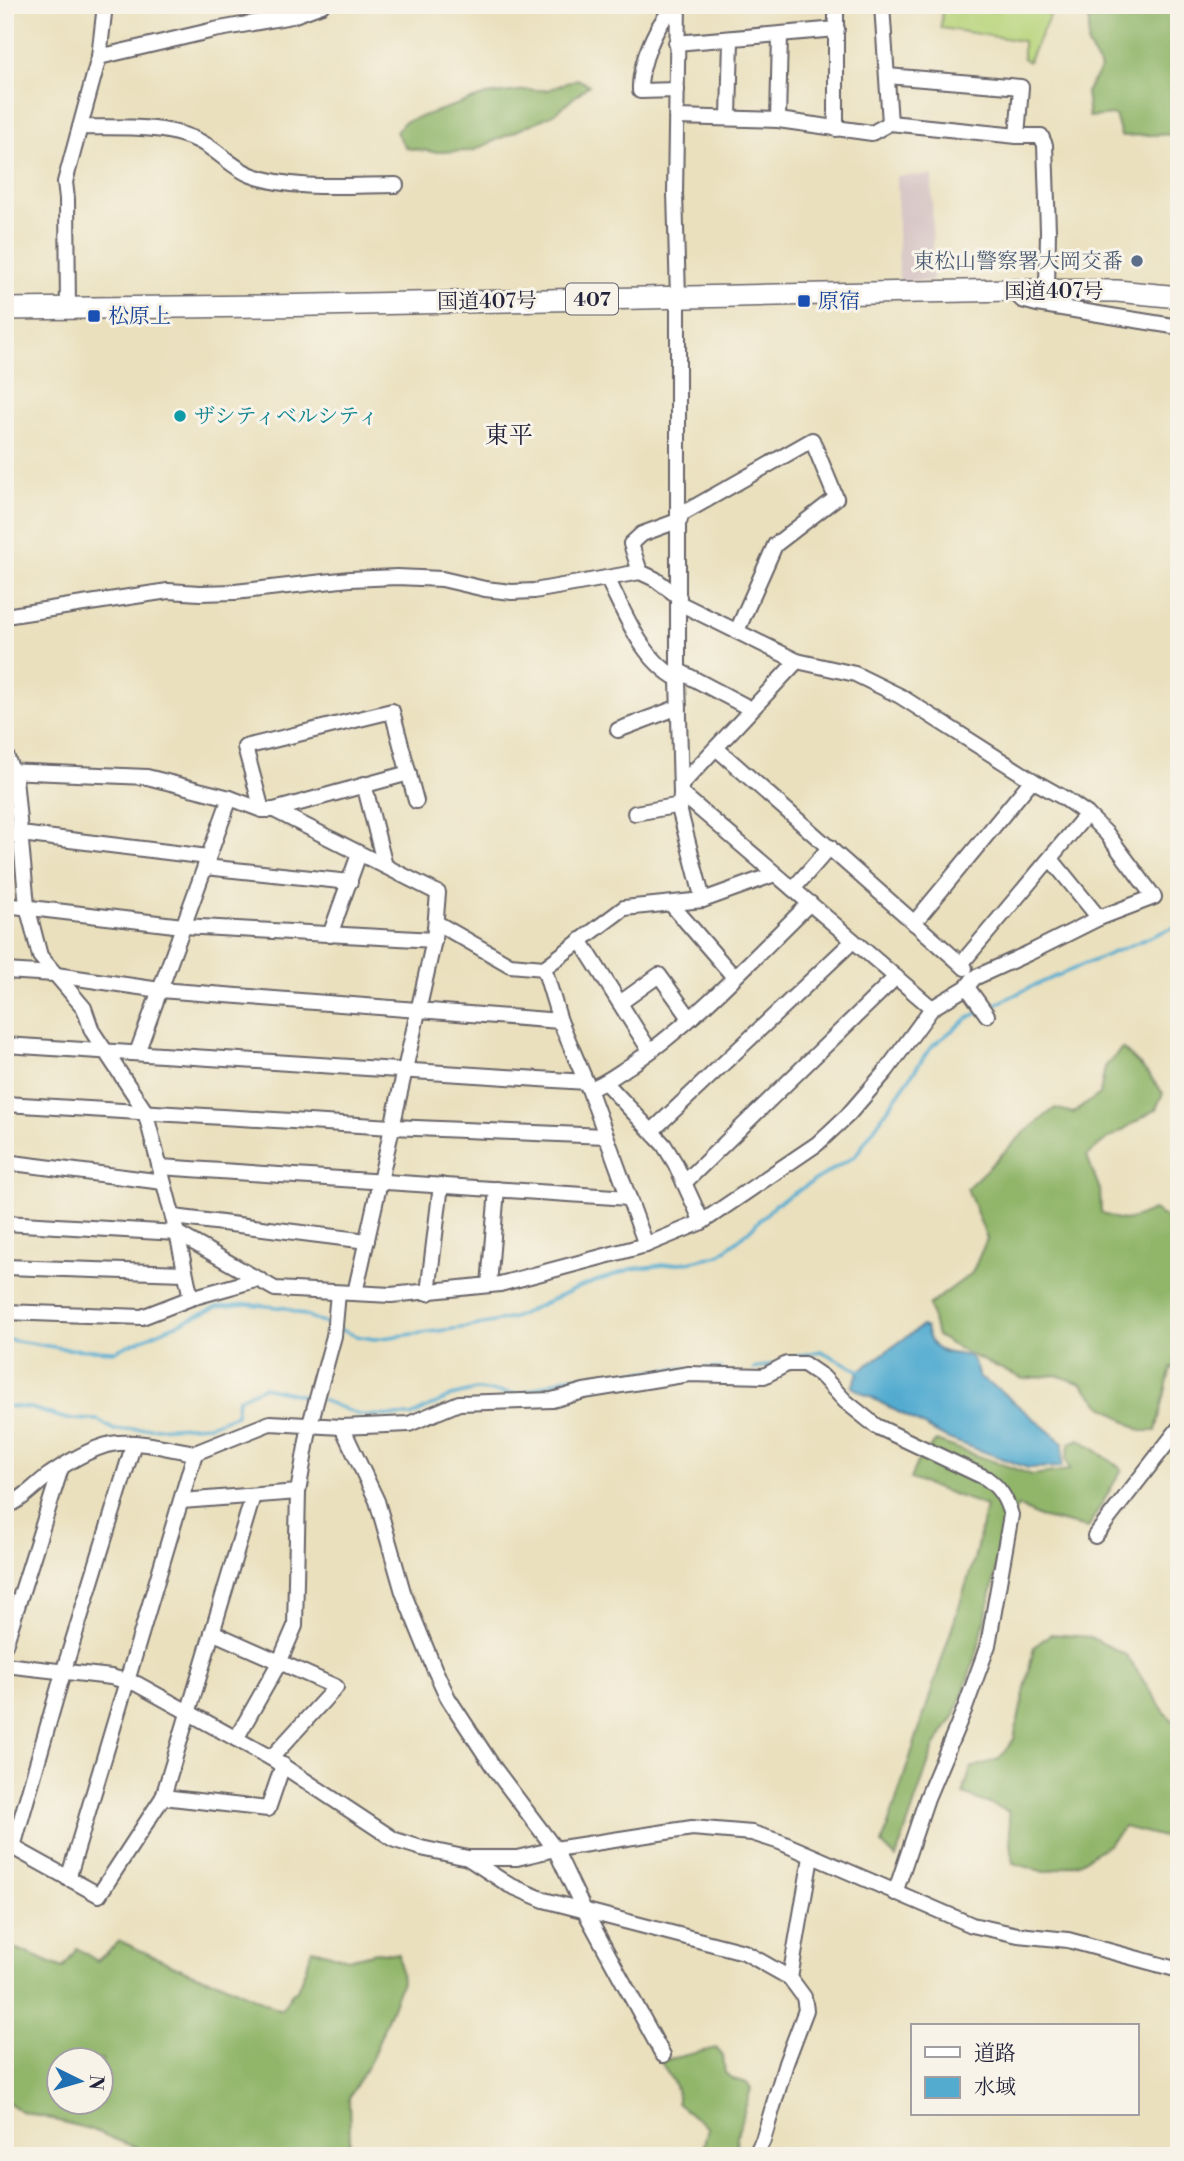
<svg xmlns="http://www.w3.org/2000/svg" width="1184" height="2161" viewBox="0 0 1184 2161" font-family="'Libre Bodoni','Noto Serif JP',serif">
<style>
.industrial{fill:#d2bfc0}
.green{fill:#b7d47a;stroke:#6c7b5a;stroke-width:2}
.forest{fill:#91b66a;stroke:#5a6c52;stroke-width:2;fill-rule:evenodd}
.water{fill:#53acd0;stroke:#3a6786;stroke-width:2}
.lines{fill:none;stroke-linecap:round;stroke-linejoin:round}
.stream{stroke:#53acd0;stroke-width:3.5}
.minor-casing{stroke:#686468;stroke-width:18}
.highway-casing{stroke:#686468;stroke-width:24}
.minor{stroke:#fff;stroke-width:14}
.highway{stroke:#fff;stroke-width:21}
.service-dot{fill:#5c6f8a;stroke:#f7f3e8;stroke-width:2.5}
.transit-dot{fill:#1a4fb4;stroke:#f7f3e8;stroke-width:2.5}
.culture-dot{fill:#0f9aa8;stroke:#f7f3e8;stroke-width:2.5}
.labels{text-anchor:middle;stroke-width:6;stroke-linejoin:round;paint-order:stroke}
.shield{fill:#f7f3e8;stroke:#62616f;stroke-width:2}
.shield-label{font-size:19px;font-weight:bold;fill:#22223b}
.service-label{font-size:21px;fill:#4e5e75;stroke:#f7f3e8;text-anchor:end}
.street-label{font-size:21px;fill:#22223b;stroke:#f7f3e8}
.transit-label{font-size:21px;fill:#164399;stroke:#f7f3e8;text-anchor:start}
.culture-label{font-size:21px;fill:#0d838f;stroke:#f7f3e8;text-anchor:start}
.quarter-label{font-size:24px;fill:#22223b;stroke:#f7f3e8}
</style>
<rect width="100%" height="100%" fill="#f7f3e8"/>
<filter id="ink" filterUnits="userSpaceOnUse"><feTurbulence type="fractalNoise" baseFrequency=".0143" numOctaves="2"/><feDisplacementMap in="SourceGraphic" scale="14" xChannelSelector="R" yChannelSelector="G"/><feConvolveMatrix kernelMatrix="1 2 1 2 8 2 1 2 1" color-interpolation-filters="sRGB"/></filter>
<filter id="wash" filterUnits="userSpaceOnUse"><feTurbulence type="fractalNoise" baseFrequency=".00686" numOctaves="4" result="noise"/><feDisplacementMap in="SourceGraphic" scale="28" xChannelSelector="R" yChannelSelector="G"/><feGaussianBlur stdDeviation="1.57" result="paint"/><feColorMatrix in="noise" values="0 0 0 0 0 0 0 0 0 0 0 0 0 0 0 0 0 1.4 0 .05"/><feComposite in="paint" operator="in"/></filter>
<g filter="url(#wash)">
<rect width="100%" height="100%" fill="#eae0bd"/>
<polygon class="industrial" points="932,175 933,281 899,281 897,176"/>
<polygon class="green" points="942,5 1055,5 1028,62 1023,58 1023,41 941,28"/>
<g class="forest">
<polygon points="1090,5 1179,5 1179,134 1121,136 1115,115 1089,117 1086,92 1101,68 1088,45"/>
<polygon points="577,79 589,85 554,114 472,151 434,152 406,148 396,132 404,122 486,95 527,90 548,90"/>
<path d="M1122 1048 1142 1067 1163 1093 1156 1109 1099 1145 1087 1156 1100 1190 1101 1212C1124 1225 1130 1220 1153 1210L1179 1226V1372L1171 1367 1156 1431H1141L1099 1403 1082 1384 1056 1375 1023 1379 965 1352 937 1336 929 1305 972 1273 987 1239 967 1188 1024 1133 1055 1108 1073 1113 1100 1094 1105 1067Z"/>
<polygon points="1080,1439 1122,1469 1088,1528 1039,1517 1018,1506 1001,1533 993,1585 977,1653 955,1715 934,1747 896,1858 882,1844 974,1560 986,1506 910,1479 917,1462 936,1441 1032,1475 1070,1470 1066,1459 1070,1443"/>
<polygon points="1050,1634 1090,1637 1126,1655 1166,1714 1179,1726 1179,1841 1124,1827 1108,1845 1079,1863 1045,1872 1013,1863 1008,1811 963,1794 971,1768 999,1759 1014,1739 1034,1647"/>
<path d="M120 1941 190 1973 217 1981 281 2010 292 1993 297 1990 313 1949 348 1959 376 1952 399 1954 402 1981 373 2056 349 2098 350 2141 343 2156H157L89 2129 21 2111 5 2100V1947L20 1950 63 1968 77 1948 97 1961ZM60 2060H102V2102H60Z"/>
<path d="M716 2048 723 2056 725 2073 733 2079 747 2083 751 2089 737 2135 738 2156H701L708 2128 677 2103C678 2080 668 2079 661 2061Z"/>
</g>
<path class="water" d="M922 1326 926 1328C931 1348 938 1353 958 1354 961 1355 967 1355 970 1357 975 1360 977 1372 979 1378L997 1388 1063 1443 1062 1467 1028 1468 946 1438 852 1387 859 1371Z"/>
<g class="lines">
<g class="stream">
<polyline points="988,1008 1033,986 1179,925"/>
<polyline points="339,1329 356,1336 374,1339 469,1327 513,1318 577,1288 631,1269 688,1262 719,1255 748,1232 776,1204 855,1156 931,1047 968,1018 981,1011"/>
<polyline points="5,1339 67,1349 115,1351 217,1307 247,1304 286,1308 332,1326"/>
<polyline points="791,1358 821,1351 862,1372"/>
<polyline points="705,1368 722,1368"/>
<polyline points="754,1369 774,1364"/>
<polyline points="322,1400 359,1415 411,1416 451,1396 476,1390 520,1394 568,1377 687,1368"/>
<polyline points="5,1406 30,1408 67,1419 98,1420 114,1430 209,1425 236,1415 238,1399 263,1387 314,1398"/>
</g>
</g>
</g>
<g filter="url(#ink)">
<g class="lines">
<defs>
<g id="minor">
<polyline points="678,5 675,193 678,297 678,679 681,793 932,1008"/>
<polyline points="882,5 890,123"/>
<polyline points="676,43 837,29"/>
<polyline points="99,57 214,30 292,16 322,5"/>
<polyline points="887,76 1021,87 1017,136"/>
<path d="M677 90 640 91C639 66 656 20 677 6"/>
<polyline points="677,117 778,120 872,133 890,123 1017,136 1041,136 1045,145 1048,231 1047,290"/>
<polyline points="729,117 731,39"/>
<polyline points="778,120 780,35"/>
<path d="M80 127C117 128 158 124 192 138 215 146 230 167 251 175 293 191 352 185 396 185"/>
<polyline points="836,129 836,5"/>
<polyline points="1012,290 1022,300 1037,304 1179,327"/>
<polyline points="68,308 67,199 65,182 99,57 105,5"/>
<polyline points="680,515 812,440 836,498 775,545 737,631"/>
<polyline points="640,572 631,544 642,534 680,520"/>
<path d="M607 578C625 613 641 659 678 679"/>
<polyline points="5,616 168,591 200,593 235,592 350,579 397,577 442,579 485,589 512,592 534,591 640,572 655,579 679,597"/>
<polyline points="679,671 751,709"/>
<polyline points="618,730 679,707"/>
<polyline points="716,748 961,964"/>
<polyline points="5,753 15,778 27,906 40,956 84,1008 92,1031 145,1111 177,1233 275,1289 391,1295 500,1284 646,1245 702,1222 817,1144 848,1115 886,1071 932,1008 967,987 974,978 1029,953 1099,918 1154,897 1107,834 1087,814 1064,798 1032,780 900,696 855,674 797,661 679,603"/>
<polyline points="6,771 147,777 230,798 262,810 274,810 438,893 434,940 355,1293"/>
<polyline points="364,784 385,866"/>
<polyline points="681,785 797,661"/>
<polyline points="681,793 680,812 703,900"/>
<polyline points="262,810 245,747 392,711 416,801"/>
<polyline points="274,810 409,773"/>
<polyline points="635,813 681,805"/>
<polyline points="5,835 21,834 208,857"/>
<polyline points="1051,859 1099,918"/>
<polyline points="205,867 350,882"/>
<polyline points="793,889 830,847"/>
<polyline points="671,904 734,977"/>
<polyline points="5,905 183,926 434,940"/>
<polyline points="437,923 510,965 544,968 624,908 703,900 775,874"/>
<polyline points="914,923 1032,780"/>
<polyline points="330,935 359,854"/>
<polyline points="580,940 650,1051"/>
<polyline points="544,968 560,1021 589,1089 646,1245"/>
<polyline points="965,968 961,964 1087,814"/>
<polyline points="5,971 54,974"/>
<polyline points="56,975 160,990 560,1021"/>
<polyline points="967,987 987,1015"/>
<polyline points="620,1003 659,975 690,1018"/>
<polyline points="5,1045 586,1082"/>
<polyline points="137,1053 230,798"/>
<polyline points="605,1082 664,1145 675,1163 702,1222"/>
<path d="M589 1089C605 1084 617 1074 631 1065 697 1020 752 959 810 903"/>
<polyline points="5,1104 392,1127 605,1136"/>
<polyline points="652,1131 853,941"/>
<polyline points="5,1162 163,1182"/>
<polyline points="160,1167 629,1198"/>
<polyline points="684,1183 896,977"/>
<polyline points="174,1217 367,1241"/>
<polyline points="5,1223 177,1233 191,1298"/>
<polyline points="5,1267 184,1273"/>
<polyline points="489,1285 497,1189"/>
<polyline points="428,1293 441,1185"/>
<polyline points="5,1312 142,1317 191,1298 259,1279"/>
<polyline points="342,1427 377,1501 403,1592 434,1668 448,1698 494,1768 555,1849 584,1910 663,2055"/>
<path d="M195 1453 270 1423 342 1427 409 1424 459 1403 552 1400 584 1391 689 1374 764 1376 787 1364H804L823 1377 845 1401 876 1426 986 1478C1000 1488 1006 1498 1011 1515L988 1645 965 1708 927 1798 895 1893"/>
<polyline points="182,1501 298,1492 310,1424 334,1336 338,1293"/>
<path d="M5 1507C23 1500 34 1486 49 1475 68 1462 96 1445 118 1443 143 1441 170 1449 195 1453L68 1879"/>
<polyline points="1095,1536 1179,1428"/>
<polyline points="212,1632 336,1687 271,1758"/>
<polyline points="5,1645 61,1468"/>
<polyline points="5,1665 111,1677 137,1684 271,1758 395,1840 421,1848 468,1858 517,1858 555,1849 692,1828 752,1833 780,1842 972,1925 1018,1935 1068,1940 1179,1970"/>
<polyline points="236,1739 279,1663 295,1626 298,1492"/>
<polyline points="163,1797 268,1809 283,1765"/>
<polyline points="5,1843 99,1895 163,1797 253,1496"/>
<polyline points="13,1847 63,1673 134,1443"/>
<polyline points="469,1859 509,1885 544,1900 744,1952 790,1978 804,1997 806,2010 786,2063 763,2140 755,2156"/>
<polyline points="790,1978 811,1857"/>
</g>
<polyline id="highway" points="5,309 269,306 1012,290 1117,291 1179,297"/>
</defs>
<use href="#minor" class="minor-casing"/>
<use href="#highway" class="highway-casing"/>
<use href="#minor" class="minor"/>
<use href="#highway" class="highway"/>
</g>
</g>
<circle class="service-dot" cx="1137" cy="261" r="7"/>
<g class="transit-dot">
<rect x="797" y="294" width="14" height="14" rx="3.5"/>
<rect x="87" y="309" width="14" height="14" rx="3.5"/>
</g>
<circle class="culture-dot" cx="180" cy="416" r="7"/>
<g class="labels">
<rect class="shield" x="566" y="283.5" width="52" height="31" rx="5"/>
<g class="shield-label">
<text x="592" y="306">407</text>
</g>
<g class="service-label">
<text x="1123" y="268">東松山警察署大岡交番</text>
</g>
<g class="street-label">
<text x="1054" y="298">国道407号</text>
<text transform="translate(487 301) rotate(-1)" y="7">国道407号</text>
</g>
<g class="transit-label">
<text x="818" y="308">原宿</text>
<text x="108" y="323">松原上</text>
</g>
<g class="culture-label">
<text x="194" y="423">ザシティベルシティ</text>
</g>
<g class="quarter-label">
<text x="509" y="443">東平</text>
</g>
</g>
<rect width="1184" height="2161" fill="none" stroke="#f7f3e8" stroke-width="28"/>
<rect x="911" y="2024" width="228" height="91" fill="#f7f3e8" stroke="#a29fa3" stroke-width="2"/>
<rect x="925" y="2047" width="35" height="10" fill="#ffffff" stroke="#a29fa3" stroke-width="2"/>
<text x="974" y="2060" font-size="21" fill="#22223b">道路</text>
<rect x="925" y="2077" width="35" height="21" fill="#53acd0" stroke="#a29fa3" stroke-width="2"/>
<text x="974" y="2094" font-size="21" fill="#22223b">水域</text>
<g transform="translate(80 2081) rotate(95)"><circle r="33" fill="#f7f3e8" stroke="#a29fa3" stroke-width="2"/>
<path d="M0-5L12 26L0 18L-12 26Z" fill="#1f6fb2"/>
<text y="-10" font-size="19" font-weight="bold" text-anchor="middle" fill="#22223b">N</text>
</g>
</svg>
